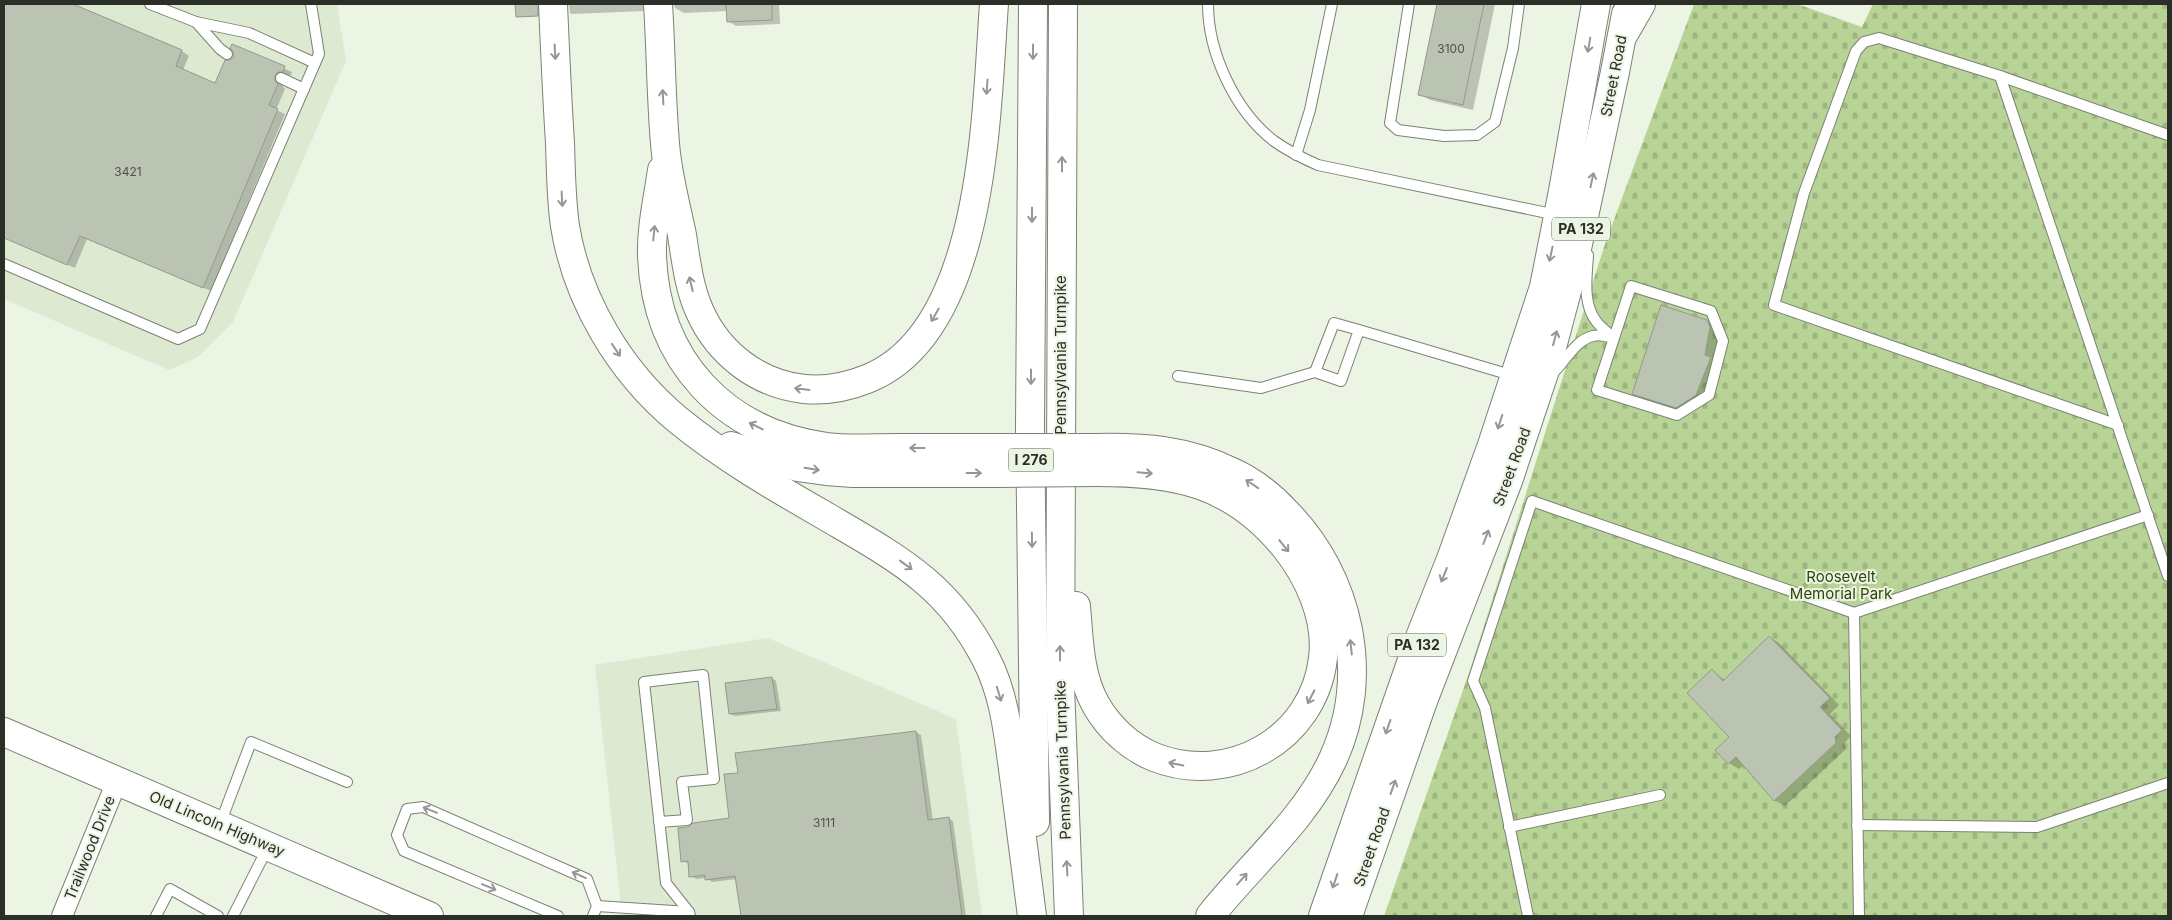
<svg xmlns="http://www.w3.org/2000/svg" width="2172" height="920" viewBox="0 0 2172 920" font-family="Inter,sans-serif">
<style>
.built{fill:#dee9d2}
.cemetery{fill:url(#cemetery-stones)}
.shadow{fill:#0003}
.building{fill:#bbc3b3;stroke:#939a8b}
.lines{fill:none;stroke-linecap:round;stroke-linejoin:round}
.lane-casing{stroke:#7b8273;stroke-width:12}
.street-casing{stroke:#7b8273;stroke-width:22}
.secondary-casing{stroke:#7b8273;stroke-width:30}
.primary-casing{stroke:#7b8273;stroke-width:30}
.highway-casing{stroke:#7b8273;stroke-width:30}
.lane{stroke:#fff;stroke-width:10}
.street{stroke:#fff;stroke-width:20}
.secondary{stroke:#fff;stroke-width:28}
.primary{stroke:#fff;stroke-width:28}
.highway{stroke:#fff;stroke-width:28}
.highway-bridge-casing{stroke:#7b8273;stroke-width:30;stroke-linecap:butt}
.highway-bridge{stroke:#fff;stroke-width:28}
.oneway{stroke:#969694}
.labels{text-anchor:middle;stroke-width:4;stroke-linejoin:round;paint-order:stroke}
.number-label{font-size:12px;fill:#50534b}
.shield{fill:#ecf4e4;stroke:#666960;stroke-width:1}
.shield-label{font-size:14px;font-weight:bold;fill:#2c2e28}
.street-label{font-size:15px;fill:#2c2e28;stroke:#ecf4e4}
.park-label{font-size:15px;fill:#2f4409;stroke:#ecf4e4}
</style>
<defs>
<pattern id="cemetery-stones" width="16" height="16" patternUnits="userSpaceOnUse" patternTransform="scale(1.25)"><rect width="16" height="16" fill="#b7d395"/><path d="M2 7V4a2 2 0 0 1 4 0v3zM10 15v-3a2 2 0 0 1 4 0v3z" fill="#9eb580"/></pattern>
</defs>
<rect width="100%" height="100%" fill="#ecf4e4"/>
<g class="built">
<polygon points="4,4 337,4 346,61 233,322 198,357 169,370 4,299"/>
<polygon points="768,638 956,719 982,916 622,916 595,665"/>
</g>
<polygon class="cemetery" points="1694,4 1797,4 1862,27 1873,4 2168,4 2168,916 1384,916 1470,670 1605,244"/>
<g class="shadow">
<polygon points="4,4 70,4 182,51 189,56 183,70 216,84 234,58 232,45 292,72 291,75 286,76 282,80 283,87 285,89 276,110 285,114 211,291 87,239 75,268 4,238"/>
<polygon points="517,4 540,4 540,16 519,17 517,16"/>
<polygon points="569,4 646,4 645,11 572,14 570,13"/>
<polygon points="674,4 779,4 780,24 736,26 728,21 727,11 684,13 675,8"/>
<polygon points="1438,4 1495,4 1473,110 1430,100 1419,94"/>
<polygon points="1707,321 1717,327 1720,333 1707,400 1687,413 1644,399 1634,393"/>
<polygon points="1769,637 1779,643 1839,705 1830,714 1851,736 1844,743 1846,749 1785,806 1774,800 1744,765 1739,769 1729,763 1731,737 1712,671 1725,680"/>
<polygon points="772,678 776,681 781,711 735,716 730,714"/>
<polygon points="916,732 921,735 933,821 948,818 953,821 966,916 742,916 737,879 712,882 706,878 696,879 691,876 689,864 683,861 730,819 739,774 736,754"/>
</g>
<g class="building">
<polygon points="4,4 73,4 182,50 176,66 215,83 225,60 229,60 233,58 233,52 230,48 232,44 285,66 283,72 278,72 275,76 275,81 278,84 269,105 278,109 203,288 80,236 67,265 4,238"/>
<polygon points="515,4 538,4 538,16 516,17"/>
<polygon points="726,4 772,4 772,20 727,22"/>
<polygon points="1437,4 1484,4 1463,105 1418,95"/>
<polygon points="1661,305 1707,320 1710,327 1705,355 1711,357 1696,395 1676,408 1632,394"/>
<polygon points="1769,636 1830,698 1820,707 1842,730 1835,737 1836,743 1774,801 1736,757 1728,764 1715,750 1729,737 1687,693 1712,669 1723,681"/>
<polygon points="772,677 777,709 729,714 725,683"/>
<polygon points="916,731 928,820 949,817 962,916 741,916 735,876 705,880 705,875 689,877 688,861 681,862 678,828 688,827 693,823 729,818 724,774 738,773 735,753"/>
</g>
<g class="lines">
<defs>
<g id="lane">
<polyline points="150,4 196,22 249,33 315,63"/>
<path d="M1208 4C1208 53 1235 111 1274 141 1288 151 1302 158 1318 165L1557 215"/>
<polyline points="1409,4 1390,123 1398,130 1444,136 1477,135 1495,122 1513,48 1519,4"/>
<polyline points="196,22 220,49 227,54"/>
<polyline points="2000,76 2168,576"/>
<polyline points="281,78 304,89"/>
<polyline points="1296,155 1310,110 1332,4"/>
<path d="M1588 255C1587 275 1582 303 1596 321 1600 327 1607 332 1613 337"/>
<polyline points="4,264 178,339 200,329 319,54 311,4"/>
<polygon points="1631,286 1711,311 1723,341 1709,395 1677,415 1597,390"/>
<polyline points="1359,330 1341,381 1315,372 1334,323 1359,330 1514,376"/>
<path d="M1552 374C1565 362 1575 340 1593 336 1598 334 1607 337 1613 337"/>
<polyline points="1178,376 1261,388 1315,372"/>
<polyline points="2118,425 1774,305 1804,193 1856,51 1864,42 1879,38 2000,76 2168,135"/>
<polyline points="659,822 687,820 682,782 714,779 703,675 644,682 666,883 689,912 690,916"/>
<polyline points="220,824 251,742 347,782"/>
<polyline points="1857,825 2037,827 2168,783"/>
<polyline points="1509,827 1660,795"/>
<polyline points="597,906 689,912"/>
<polyline points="156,916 170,889 218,916"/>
<polyline points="233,916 268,847"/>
<polyline points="558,916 404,851 397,835 407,809 423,807 587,879 597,906 593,916"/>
<polyline points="1528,916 1485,708 1473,681 1532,501 1854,613"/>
<polyline points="1859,916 1854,613 2148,515"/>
</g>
<polyline id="street" points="62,916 117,781"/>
<polyline id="secondary" points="4,732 429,916"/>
<g id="primary">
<polyline points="1323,916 1420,637 1451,559 1492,445 1544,287 1563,191 1596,4"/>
<polyline points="1348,916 1423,701 1508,481 1550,355 1572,272 1615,72 1626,14"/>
</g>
<g id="highway">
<path d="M553 4C555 50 557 97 560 143 561 171 561 199 565 226 577 300 620 372 678 420 722 456 773 486 822 514 893 556 947 582 986 659 1006 697 1009 742 1015 784 1021 828 1026 872 1032 916"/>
<path d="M658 4C661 50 661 97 665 143 667 174 676 205 682 235 686 261 689 288 700 312 719 354 758 384 804 389 825 391 847 387 867 379 986 332 986 110 994 4"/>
<polyline points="1033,4 1030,426 1035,822"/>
<polyline points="1063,4 1060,686 1069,916"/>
<polyline points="1622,37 1641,4"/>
<path d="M662 170C658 198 651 228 652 256 656 361 724 433 827 447 849 450 872 448 895 448 930 448 966 448 1001 448"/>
<polyline points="731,446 797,467 826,471 853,473 1001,473"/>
<path d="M1096 448C1145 447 1187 450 1232 472 1252 481 1271 496 1286 512 1350 577 1371 676 1333 759 1305 820 1250 865 1210 916"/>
<path d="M1076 606C1079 640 1079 675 1096 705 1109 728 1130 747 1154 757 1229 787 1314 739 1323 658 1328 619 1309 577 1285 547 1232 482 1175 472 1096 472"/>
</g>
</defs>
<use href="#lane" class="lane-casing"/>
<use href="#street" class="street-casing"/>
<use href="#secondary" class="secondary-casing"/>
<use href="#primary" class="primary-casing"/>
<use href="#highway" class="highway-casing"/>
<use href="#lane" class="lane"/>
<use href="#street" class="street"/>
<use href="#secondary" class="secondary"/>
<use href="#primary" class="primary"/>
<use href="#highway" class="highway"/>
<defs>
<g id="highway-bridge">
<polyline points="1001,448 1096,448"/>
<polyline points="1001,473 1096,472"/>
</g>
</defs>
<use href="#highway-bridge" class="highway-bridge-casing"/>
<use href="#highway-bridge" class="highway-bridge"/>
</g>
<defs><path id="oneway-shaft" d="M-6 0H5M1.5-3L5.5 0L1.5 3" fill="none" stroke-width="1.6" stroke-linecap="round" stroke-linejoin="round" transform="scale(1.25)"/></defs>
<g class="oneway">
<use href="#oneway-shaft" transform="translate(1589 45) rotate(100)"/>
<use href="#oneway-shaft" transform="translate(555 52) rotate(87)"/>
<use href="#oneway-shaft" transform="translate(1033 52) rotate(90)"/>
<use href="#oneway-shaft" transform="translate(987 87) rotate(94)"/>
<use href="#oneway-shaft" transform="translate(663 97) rotate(-93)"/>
<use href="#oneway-shaft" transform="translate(1062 164) rotate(-90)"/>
<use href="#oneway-shaft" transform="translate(1592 180) rotate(-78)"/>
<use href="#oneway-shaft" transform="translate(562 199) rotate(87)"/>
<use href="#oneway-shaft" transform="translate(1032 215) rotate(90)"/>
<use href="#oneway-shaft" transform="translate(654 233) rotate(-84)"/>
<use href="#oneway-shaft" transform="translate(1551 254) rotate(102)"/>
<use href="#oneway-shaft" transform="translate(691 284) rotate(-103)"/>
<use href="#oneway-shaft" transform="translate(935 315) rotate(120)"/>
<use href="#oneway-shaft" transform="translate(1555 338) rotate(-75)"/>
<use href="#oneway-shaft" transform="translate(616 350) rotate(56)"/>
<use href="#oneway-shaft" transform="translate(1031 377) rotate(90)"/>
<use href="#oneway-shaft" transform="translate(802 389) rotate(-173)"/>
<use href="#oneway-shaft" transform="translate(1500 422) rotate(108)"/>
<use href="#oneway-shaft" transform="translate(756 426) rotate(-154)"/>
<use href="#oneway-shaft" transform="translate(917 448) rotate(180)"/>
<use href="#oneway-shaft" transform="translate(812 469) rotate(9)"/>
<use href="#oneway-shaft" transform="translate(974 473)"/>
<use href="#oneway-shaft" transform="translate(1145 473) rotate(5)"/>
<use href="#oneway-shaft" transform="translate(1252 484) rotate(-146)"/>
<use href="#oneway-shaft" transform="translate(1486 537) rotate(-69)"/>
<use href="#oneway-shaft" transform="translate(1032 540) rotate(89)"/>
<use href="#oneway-shaft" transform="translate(1284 546) rotate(51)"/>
<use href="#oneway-shaft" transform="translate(906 565) rotate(36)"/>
<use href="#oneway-shaft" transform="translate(1444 575) rotate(112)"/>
<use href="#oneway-shaft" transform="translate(1351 647) rotate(-96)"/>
<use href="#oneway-shaft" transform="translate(1060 653) rotate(-90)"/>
<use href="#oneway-shaft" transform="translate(999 694) rotate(73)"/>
<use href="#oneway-shaft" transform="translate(1311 697) rotate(117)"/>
<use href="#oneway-shaft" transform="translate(1388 727) rotate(109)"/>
<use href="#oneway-shaft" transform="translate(1176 764) rotate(-168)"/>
<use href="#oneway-shaft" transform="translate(1393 787) rotate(-71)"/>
<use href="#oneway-shaft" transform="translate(430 810) rotate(-158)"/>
<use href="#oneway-shaft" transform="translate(1067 868) rotate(-93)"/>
<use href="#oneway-shaft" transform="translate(579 875) rotate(-156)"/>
<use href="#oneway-shaft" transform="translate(1242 879) rotate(-49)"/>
<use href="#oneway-shaft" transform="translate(1335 881) rotate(109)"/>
<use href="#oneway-shaft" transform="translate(489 887) rotate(23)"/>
</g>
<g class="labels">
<g class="number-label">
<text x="1451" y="53">3100</text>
<text x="128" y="176">3421</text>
<text x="824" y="827">3111</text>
</g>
<g class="shield">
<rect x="1552" y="217.5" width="58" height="23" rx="4"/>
<rect x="1008.5" y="448.5" width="45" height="23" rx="4"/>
<rect x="1388" y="633.5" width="58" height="23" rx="4"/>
</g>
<g class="shield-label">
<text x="1581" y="234">PA 132</text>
<text x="1031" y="465">I 276</text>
<text x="1417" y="650">PA 132</text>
</g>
<g class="street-label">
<text transform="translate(1614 76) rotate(-79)" y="5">Street Road</text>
<text transform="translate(1061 355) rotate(-90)" y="5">Pennsylvania Turnpike</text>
<text transform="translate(1512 467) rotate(-70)" y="5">Street Road</text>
<text transform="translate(1063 760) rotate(-92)" y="5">Pennsylvania Turnpike</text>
<text transform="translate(217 824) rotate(23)" y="5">Old Lincoln Highway</text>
<text transform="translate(1372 847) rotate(-71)" y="5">Street Road</text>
<text transform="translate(90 848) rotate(-68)" y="5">Trailwood Drive</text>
</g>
<g class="park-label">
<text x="1841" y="582">Roosevelt<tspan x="1841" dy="17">Memorial Park</tspan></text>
</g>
</g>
<rect width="2172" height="920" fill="none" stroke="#2c2e28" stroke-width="10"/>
</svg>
